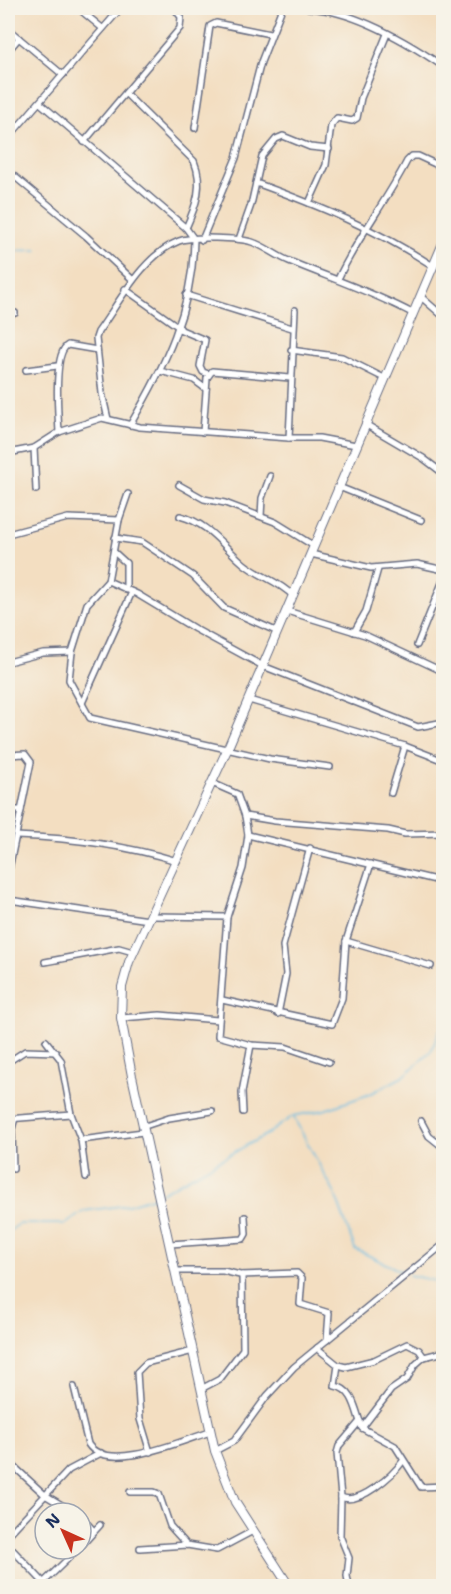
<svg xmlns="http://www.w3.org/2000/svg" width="451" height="1594" viewBox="0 0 451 1594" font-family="'Shantell Sans',sans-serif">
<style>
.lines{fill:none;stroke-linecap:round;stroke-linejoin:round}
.stream{stroke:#66bce3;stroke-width:1.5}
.street-casing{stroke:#676c81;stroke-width:8}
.secondary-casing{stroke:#676c81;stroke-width:10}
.street{stroke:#fff;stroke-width:5}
.secondary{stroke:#fff;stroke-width:8}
</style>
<rect width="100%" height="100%" fill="#f7f3e8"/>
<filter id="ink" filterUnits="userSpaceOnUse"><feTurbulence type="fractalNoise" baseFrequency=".0167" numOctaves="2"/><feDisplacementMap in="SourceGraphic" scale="12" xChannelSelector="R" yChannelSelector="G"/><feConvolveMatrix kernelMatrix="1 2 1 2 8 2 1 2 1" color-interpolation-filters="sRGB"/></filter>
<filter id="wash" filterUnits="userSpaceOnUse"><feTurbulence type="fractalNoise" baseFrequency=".008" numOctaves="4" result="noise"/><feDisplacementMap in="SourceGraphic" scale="24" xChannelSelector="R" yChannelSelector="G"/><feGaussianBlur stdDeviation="1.35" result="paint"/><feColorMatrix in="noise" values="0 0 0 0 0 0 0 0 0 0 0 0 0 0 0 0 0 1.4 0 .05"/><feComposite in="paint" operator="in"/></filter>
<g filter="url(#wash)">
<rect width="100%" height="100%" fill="#f3dec1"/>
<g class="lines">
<g class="stream">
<polyline points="8,251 37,250"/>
<polyline points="293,1116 335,1194 355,1249 405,1273"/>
<polyline points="161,1193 269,1133 293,1116 324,1110 370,1094 404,1076 431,1051 444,1021"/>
<polyline points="8,1232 19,1224 66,1224 84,1211 128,1205 154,1197"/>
<polyline points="409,1275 444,1283"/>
</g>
</g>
</g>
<g filter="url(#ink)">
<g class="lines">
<defs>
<g id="street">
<polyline points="78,8 102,28"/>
<path d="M309 8C355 11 406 41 444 67"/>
<polyline points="8,29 63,75"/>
<polyline points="8,51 19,38"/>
<path d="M126 94 194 161C204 185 196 206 186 228"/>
<path d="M40 103 186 228 194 239C193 309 165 366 130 425"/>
<polyline points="195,128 210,26 216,23 270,34"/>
<polyline points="8,138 121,8"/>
<polyline points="84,142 180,28 181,17 174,8"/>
<polyline points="8,171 86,236 133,280"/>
<path d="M256 183C317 205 378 230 433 266"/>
<polyline points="309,203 326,165 331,125 337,118 352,121 357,118 361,98 387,34"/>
<polyline points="239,239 251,205 262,156 276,139 283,136 310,147 329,149"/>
<polyline points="202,240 236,158 261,62 282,8"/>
<path d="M338 279C357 238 386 202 407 161L412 156H418L444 168"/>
<polyline points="125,289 180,328"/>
<polyline points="186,295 292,328"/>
<polyline points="420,296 444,317"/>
<polyline points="8,313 15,313"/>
<polyline points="179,329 205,340 200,366 203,372 209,374"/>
<polyline points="291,350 342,357 384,378"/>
<polyline points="26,370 57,366"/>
<polyline points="160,371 194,380 206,389"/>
<path d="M108 419 102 393 96 338 98 332C119 303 143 255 179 241 192 236 239 238 252 242 265 246 276 256 289 261 330 278 373 292 412 313"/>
<polyline points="365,424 423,458 444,474"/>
<path d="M59 432C58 415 53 352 68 345L97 350"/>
<polyline points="203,432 207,378 212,371 290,378"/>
<polyline points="289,438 295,310"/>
<polyline points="34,448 36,490"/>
<polyline points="8,453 34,448 59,432 102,418 140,427 289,438 319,438 356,445"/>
<polyline points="179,485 204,499 225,503 275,522 314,546"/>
<polyline points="339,487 421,520"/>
<polyline points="128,494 119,520 108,581 87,604 72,652 69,680 90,718 270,759 330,767"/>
<path d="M180 516C208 523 222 545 243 563 258 576 279 581 293 596"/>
<polyline points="261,516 262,498 270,476"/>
<polyline points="8,534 68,518 119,520"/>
<polyline points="115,538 142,542 193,576 224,608 278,632"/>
<polyline points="114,552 126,563 126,590"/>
<polyline points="311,554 371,568 417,564 444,570"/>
<polyline points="108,581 137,594 195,629 263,666 418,727 444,722"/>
<polyline points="287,611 365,635 444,672"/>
<polyline points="354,632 366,611 378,569"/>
<polyline points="417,645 444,578"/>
<polyline points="8,662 43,653 72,652"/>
<polyline points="249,700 405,746 444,761"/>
<polyline points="82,703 132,592"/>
<polyline points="8,755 25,754 31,762 8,874"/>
<polyline points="212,783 237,794 245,816 248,835 243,868 227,917 218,1036 251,1045 285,1047 329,1062"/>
<polyline points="391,793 405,746"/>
<polyline points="8,810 21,810"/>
<polyline points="245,816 275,821 388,830 405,834 444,833"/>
<polyline points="248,835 444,882"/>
<path d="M16 836C70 838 125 845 177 861"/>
<polyline points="8,886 8,902"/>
<polyline points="9,900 149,920"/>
<polyline points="151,916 227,917"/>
<polyline points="346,941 431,966"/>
<polyline points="45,962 119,948 133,952"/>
<polyline points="222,1000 332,1024 342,998 346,941 371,864"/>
<polyline points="278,1014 286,974 283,946 310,848"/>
<polyline points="121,1018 160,1015 218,1020"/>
<polyline points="46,1041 61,1060 71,1114 81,1140 86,1177"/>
<polyline points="8,1062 25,1051 56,1052"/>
<polyline points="243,1112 242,1092 251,1045"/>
<polyline points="8,1119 71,1114"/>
<polyline points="421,1121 429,1136 444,1148"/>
<polyline points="142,1127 169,1118 212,1111"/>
<polyline points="81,1140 143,1132"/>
<polyline points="13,1169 12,1129 15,1118"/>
<polyline points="170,1244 243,1239 246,1234 245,1217"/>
<polyline points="177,1271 223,1271 240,1275 297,1273 302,1278 300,1304 329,1313 327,1340"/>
<path d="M317 1348 338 1365 335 1386C354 1389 356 1412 362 1428L395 1446 421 1487 444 1486"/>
<polyline points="338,1365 346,1367 374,1360 407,1344 419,1350 424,1357 444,1352"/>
<path d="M74 1387 88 1444C107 1474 184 1440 210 1432"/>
<polyline points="201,1389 220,1379 243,1349 242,1275"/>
<polyline points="362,1428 391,1390 407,1379 415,1365 424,1357"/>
<polyline points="215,1451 234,1441 267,1396 294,1367 444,1244"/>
<polyline points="150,1452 140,1419 137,1372 146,1363 193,1351"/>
<polyline points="8,1461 45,1495 75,1513"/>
<polyline points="130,1492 154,1492 159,1494 170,1526 187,1545"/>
<path d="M341 1497C359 1506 393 1475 403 1461"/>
<polyline points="81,1517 94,1531"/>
<polyline points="8,1535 69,1470 101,1453"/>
<polyline points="8,1545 47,1586"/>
<polyline points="81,1546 100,1525"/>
<polyline points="140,1548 187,1545 217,1550 253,1531"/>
<polyline points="44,1582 78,1549"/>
<polyline points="349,1586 347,1576 349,1558 340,1536 341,1497 337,1453 339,1446 360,1421"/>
</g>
<polyline id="secondary" points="289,1586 235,1502 215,1451 132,1076 121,1018 122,987 129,962 227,750 444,241"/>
</defs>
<use href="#street" class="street-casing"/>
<use href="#secondary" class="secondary-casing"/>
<use href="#street" class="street"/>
<use href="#secondary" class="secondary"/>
</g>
</g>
<rect width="451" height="1594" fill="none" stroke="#f7f3e8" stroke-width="30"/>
<g transform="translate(63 1531) rotate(315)"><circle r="28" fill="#f7f3e8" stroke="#9fa5b1" stroke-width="1.5"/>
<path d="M0-4.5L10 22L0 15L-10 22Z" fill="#c8321e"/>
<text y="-9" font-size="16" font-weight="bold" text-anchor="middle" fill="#1b2f5e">N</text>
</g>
</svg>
